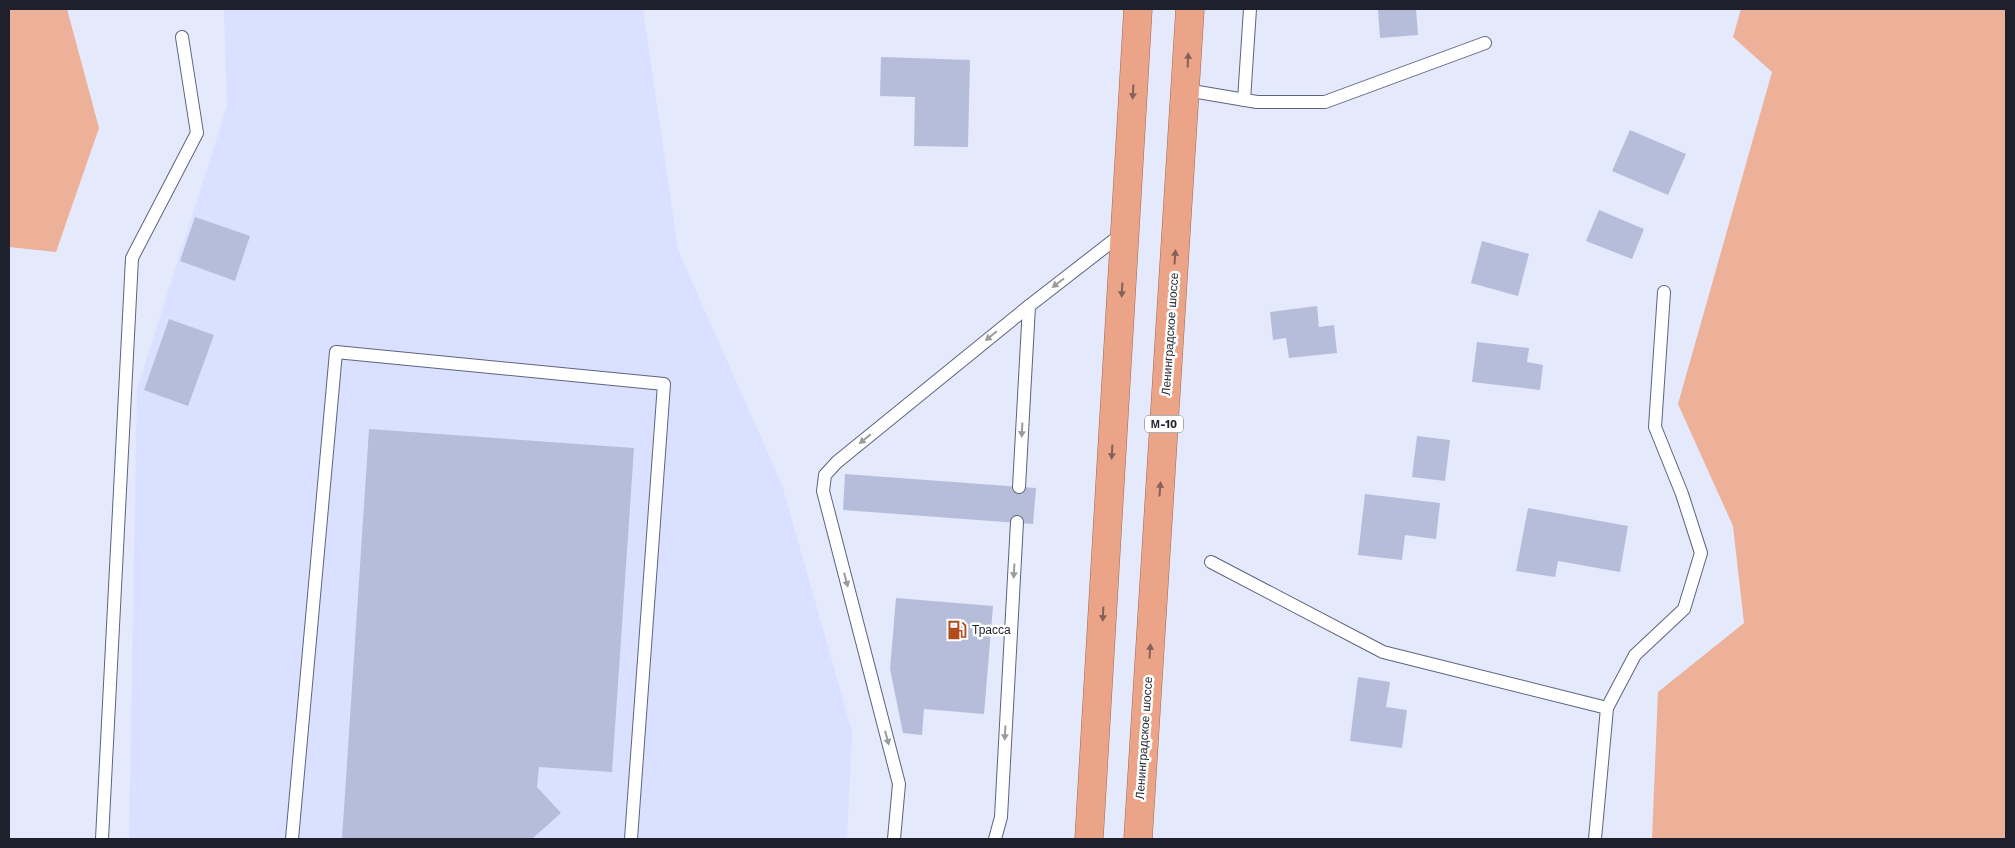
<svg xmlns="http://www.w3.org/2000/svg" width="2015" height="848" viewBox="0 0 2015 848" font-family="'Work Sans',sans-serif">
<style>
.built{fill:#dae0ff}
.green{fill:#edb098}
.building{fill:#b6bddb}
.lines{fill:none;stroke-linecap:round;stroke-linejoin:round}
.service-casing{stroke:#5e637e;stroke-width:14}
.trunk-casing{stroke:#a06753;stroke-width:29}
.service{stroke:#fff;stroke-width:12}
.trunk{stroke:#eba487;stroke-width:28}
.oneway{fill:#846259}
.oneway2{fill:#9a9ba0}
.labels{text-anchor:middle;stroke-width:5;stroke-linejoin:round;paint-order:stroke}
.shield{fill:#fff;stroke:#62636b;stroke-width:1}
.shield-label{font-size:11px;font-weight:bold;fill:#1e202b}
.street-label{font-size:12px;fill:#1e202b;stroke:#fff}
.poi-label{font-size:12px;fill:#1e202b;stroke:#fff;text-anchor:start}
</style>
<rect width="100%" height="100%" fill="#e5e9fc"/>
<polygon class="built" points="224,9 643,9 678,250 782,485 852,731 847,839 129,839 137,389 227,106"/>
<g class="green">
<polygon points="9,9 67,9 99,128 56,252 9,247"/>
<polygon points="1741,9 2006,9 2006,839 1652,839 1658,692 1744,623 1733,526 1678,404 1772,72 1733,37"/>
</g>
<g class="building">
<polygon points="1378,9 1416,9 1418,35 1380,38"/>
<polygon points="881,57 970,60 968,147 914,146 915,97 880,96"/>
<polygon points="1630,130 1686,154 1668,195 1612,171"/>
<polygon points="1599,210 1644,229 1632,259 1586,241"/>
<polygon points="195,217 250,236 235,281 180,261"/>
<polygon points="1482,241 1529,254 1518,296 1471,283"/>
<polygon points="1317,306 1319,327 1334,325 1337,353 1289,358 1286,338 1273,340 1270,312"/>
<polygon points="169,319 214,335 188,406 144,390"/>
<polygon points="1477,342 1529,348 1527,362 1543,365 1540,390 1472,382"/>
<polygon points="369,429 634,448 612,772 539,767 537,787 561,813 532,839 342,839"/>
<polygon points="1417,436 1450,440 1445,481 1412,477"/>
<polygon points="845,474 1036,488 1033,524 843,510"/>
<polygon points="1365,494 1440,503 1436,539 1405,535 1402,560 1358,555"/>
<polygon points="1528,508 1628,526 1620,572 1558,561 1555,577 1516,571"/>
<polygon points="896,598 993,606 984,714 924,709 922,735 903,733 890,669"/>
<polygon points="1358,677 1390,682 1386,707 1407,710 1402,748 1350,741"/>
</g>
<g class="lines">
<defs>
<g id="service">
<polyline points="1186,90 1257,102 1325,102 1485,43"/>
<polyline points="1244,100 1250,9"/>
<polyline points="1019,487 1029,306 1123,233"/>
<polyline points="1211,562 1383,652 1607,708"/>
<polyline points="102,839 132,258 197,133 182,37"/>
<polyline points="292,839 336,352 664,384 631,839"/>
<polyline points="894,839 899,784 823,491 825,475 837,462 1029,306"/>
<polyline points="995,839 1001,817 1017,522"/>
<polyline points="1595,839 1607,708 1635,655 1684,609 1701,553 1682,494 1655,427 1664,292"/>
</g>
<g id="trunk">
<polyline points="1089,839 1138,9"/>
<polyline points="1138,839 1190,9"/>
</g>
</defs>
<use href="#service" class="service-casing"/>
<use href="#trunk" class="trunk-casing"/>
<use href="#service" class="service"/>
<use href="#trunk" class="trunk"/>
</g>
<defs><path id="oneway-solid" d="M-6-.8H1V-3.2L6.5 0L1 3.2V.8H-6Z" transform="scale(1.25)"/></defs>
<g class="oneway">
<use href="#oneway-solid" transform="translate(1188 60) rotate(-87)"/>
<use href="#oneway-solid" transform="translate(1133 92) rotate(93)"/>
<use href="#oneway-solid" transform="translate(1175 257) rotate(-86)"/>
<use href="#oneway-solid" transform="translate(1122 290) rotate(93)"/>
<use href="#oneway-solid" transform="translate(1112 452) rotate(93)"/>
<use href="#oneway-solid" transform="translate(1160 489) rotate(-86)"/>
<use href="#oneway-solid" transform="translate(1103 614) rotate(93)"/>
<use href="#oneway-solid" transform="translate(1150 651) rotate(-86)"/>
</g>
<g class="oneway2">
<use href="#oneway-solid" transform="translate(1058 283) rotate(143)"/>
<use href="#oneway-solid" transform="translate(991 336) rotate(141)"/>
<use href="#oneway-solid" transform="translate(1022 430) rotate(93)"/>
<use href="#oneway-solid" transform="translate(865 439) rotate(141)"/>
<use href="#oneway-solid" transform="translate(1014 571) rotate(93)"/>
<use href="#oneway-solid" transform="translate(846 580) rotate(75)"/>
<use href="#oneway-solid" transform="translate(1005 733) rotate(93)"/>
<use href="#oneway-solid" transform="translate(887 738) rotate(75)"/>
</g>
<defs>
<symbol id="fuel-bare" viewBox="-9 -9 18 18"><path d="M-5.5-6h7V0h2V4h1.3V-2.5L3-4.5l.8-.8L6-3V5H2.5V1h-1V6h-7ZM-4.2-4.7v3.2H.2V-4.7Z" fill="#b14c1d" stroke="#fff" stroke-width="2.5" paint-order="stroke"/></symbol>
</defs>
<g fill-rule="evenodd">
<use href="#fuel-bare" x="943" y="616" width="28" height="28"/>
</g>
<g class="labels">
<rect class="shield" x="1145" y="415.5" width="38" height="17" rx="4"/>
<g class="shield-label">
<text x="1164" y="428">М-10</text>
</g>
<g class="street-label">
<text transform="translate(1170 334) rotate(-86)" y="4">Ленинградское шоссе</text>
<text transform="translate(1144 738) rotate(-86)" y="4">Ленинградское шоссе</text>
</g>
<g class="poi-label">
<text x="972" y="634">Трасса</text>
</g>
</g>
<rect width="2015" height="848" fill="none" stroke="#1e202b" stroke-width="20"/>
</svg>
